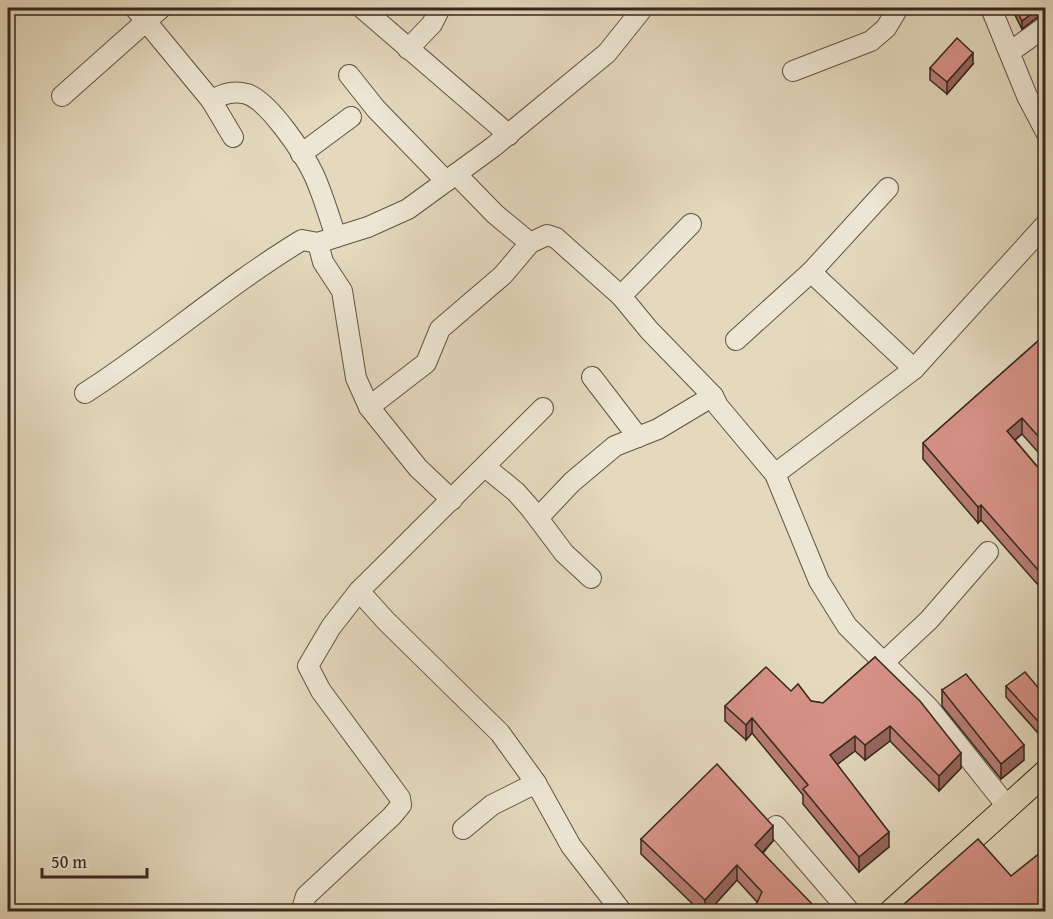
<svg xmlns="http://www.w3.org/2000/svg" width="1053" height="919" viewBox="0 0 1053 919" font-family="'Gentium Book Plus',serif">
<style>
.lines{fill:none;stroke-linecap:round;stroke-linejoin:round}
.minor-casing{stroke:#625446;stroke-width:22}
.major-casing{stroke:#36271e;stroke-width:26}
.minor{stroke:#ede6d4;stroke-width:20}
.major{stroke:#e4d9bd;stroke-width:24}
.wall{fill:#b87d73;stroke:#36271e;stroke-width:1.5}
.shaded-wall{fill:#96665e;stroke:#36271e;stroke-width:1.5}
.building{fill:#d69186;stroke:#36271e;stroke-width:1.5}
</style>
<rect width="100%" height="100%" fill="#e4d9bd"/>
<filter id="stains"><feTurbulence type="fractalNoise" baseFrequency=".00333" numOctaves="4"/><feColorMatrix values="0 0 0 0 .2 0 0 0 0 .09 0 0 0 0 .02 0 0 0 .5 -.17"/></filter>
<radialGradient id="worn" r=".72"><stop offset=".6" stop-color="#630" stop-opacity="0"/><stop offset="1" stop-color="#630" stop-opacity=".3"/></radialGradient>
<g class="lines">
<defs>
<g id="minor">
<polyline points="135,8 211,100 233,137"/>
<polyline points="362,8 509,135"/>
<polyline points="991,8 1027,96 1046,132"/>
<polyline points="408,49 432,24 440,8"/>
<polyline points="1010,52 1046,26"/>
<polyline points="793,71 871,41 886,28 898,8"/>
<polyline points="349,75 376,109 446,181"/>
<polyline points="62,96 161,8"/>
<path d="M211 100C224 94 233 90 247 94 269 101 304 154 314 175 323 195 329 216 336 237L318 243 323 262 342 291 356 378 369 407 418 468 452 500"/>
<polyline points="301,154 351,117"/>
<polyline points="456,174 495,214 530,243 547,235 556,238 621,296 649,330 713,396 718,406 775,474 819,581 847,626 929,708 1006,805"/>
<polyline points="336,237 368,227 408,209 493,147 607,53 643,8"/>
<polyline points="811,272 914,369"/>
<polyline points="621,296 691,224"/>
<polyline points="736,340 811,272 888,188"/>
<polyline points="592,377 638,437"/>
<path d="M85 393C160 345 226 286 302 240L318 243"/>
<polyline points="369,407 426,363 440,329 503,275 530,243"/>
<polyline points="543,408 359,591 386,621 500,733 536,783 571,846 622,912"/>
<polyline points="488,464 489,470 516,492 531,509 564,553 591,578"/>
<polyline points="775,474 914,369 1046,224"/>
<polyline points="538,518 572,482 615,446 658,429 713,396"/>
<polyline points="883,663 929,620 988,552"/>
<polyline points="776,826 850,912"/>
<polyline points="463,829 492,805 536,783"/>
<polyline points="301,912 306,896 392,816 401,805 400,798 321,691 308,666 331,627 359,591"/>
</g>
<polyline id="major" points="891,912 1046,772"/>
</defs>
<use href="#minor" class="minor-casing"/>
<use href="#major" class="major-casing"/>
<use href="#minor" class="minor"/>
<use href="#major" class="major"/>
</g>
<g class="wall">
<polygon points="1013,8 1046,8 1046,15 1039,16 1022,29 1013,11"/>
<polygon points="973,64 947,94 930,80 930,68"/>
<polygon points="1046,334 1046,461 1022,434 1015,440 1046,477 1046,594 981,520 978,523 923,459 923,443"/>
<polygon points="875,657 961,768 939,791 890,741 865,760 855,751 837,764 889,847 859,872 803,804 803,795 752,733 746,740 725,721 725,706 791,691 811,701 823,703"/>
<polygon points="1006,686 1046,697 1046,742 1006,697"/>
<polygon points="942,690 1024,760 1001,779 942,706"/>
<polygon points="641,839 773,841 763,853 814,912 756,912 756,905 757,902 737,880 708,912 701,912 641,854"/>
</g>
<g class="shaded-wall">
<polygon points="1039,8 1039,16 1022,29 1022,21"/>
<polygon points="973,53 973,64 947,94 947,82"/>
<polygon points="1022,418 1022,434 1007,446 1007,431"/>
<polygon points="981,505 981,520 978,523 978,507"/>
<polygon points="752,718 752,733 746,740 746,725"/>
<polygon points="890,726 890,741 865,760 865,745"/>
<polygon points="855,736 855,751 830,770 830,755"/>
<polygon points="1024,745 1024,760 1001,779 1001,764"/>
<polygon points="961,753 961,768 939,791 939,776"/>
<polygon points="773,826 773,841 755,860 755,845"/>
<polygon points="889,832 889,847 859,872 859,857"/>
<polygon points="737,865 737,880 708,912 705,912 705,900"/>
<polygon points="814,906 814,912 808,912"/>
</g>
<g class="building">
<polygon points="1015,8 1043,8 1039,8 1022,21"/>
<polygon points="957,38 973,53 947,82 930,68"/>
<polygon points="1046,334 1046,445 1022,418 1007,431 1046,477 1046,579 981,505 978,507 923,443"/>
<polygon points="875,657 920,701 961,753 939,776 890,726 865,745 855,736 830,755 889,832 859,857 803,789 808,785 752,718 746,725 725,706 766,667 791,691 798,684 811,701 823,703"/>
<polygon points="1025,672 1046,697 1046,730 1006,686"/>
<polygon points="966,674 1024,745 1001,764 942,690"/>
<polygon points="717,764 773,826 755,845 814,906 808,912 762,912 756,905 762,892 737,865 705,900 641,839"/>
<polygon points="978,839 1011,876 1046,848 1046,912 895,912"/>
</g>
<rect width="1053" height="919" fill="none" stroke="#e4d9bd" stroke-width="30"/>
<rect x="9" y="9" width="1035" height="901" fill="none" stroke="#36271e" stroke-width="3"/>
<rect x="15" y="15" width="1023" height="889" fill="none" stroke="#36271e" stroke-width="1.5"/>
<path d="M42 868v9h105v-9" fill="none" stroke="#36271e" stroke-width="3"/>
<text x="51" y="868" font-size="18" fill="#36271e" stroke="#ede6d4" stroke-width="4.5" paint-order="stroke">50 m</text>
<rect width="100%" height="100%" filter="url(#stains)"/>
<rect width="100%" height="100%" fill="url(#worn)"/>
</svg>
